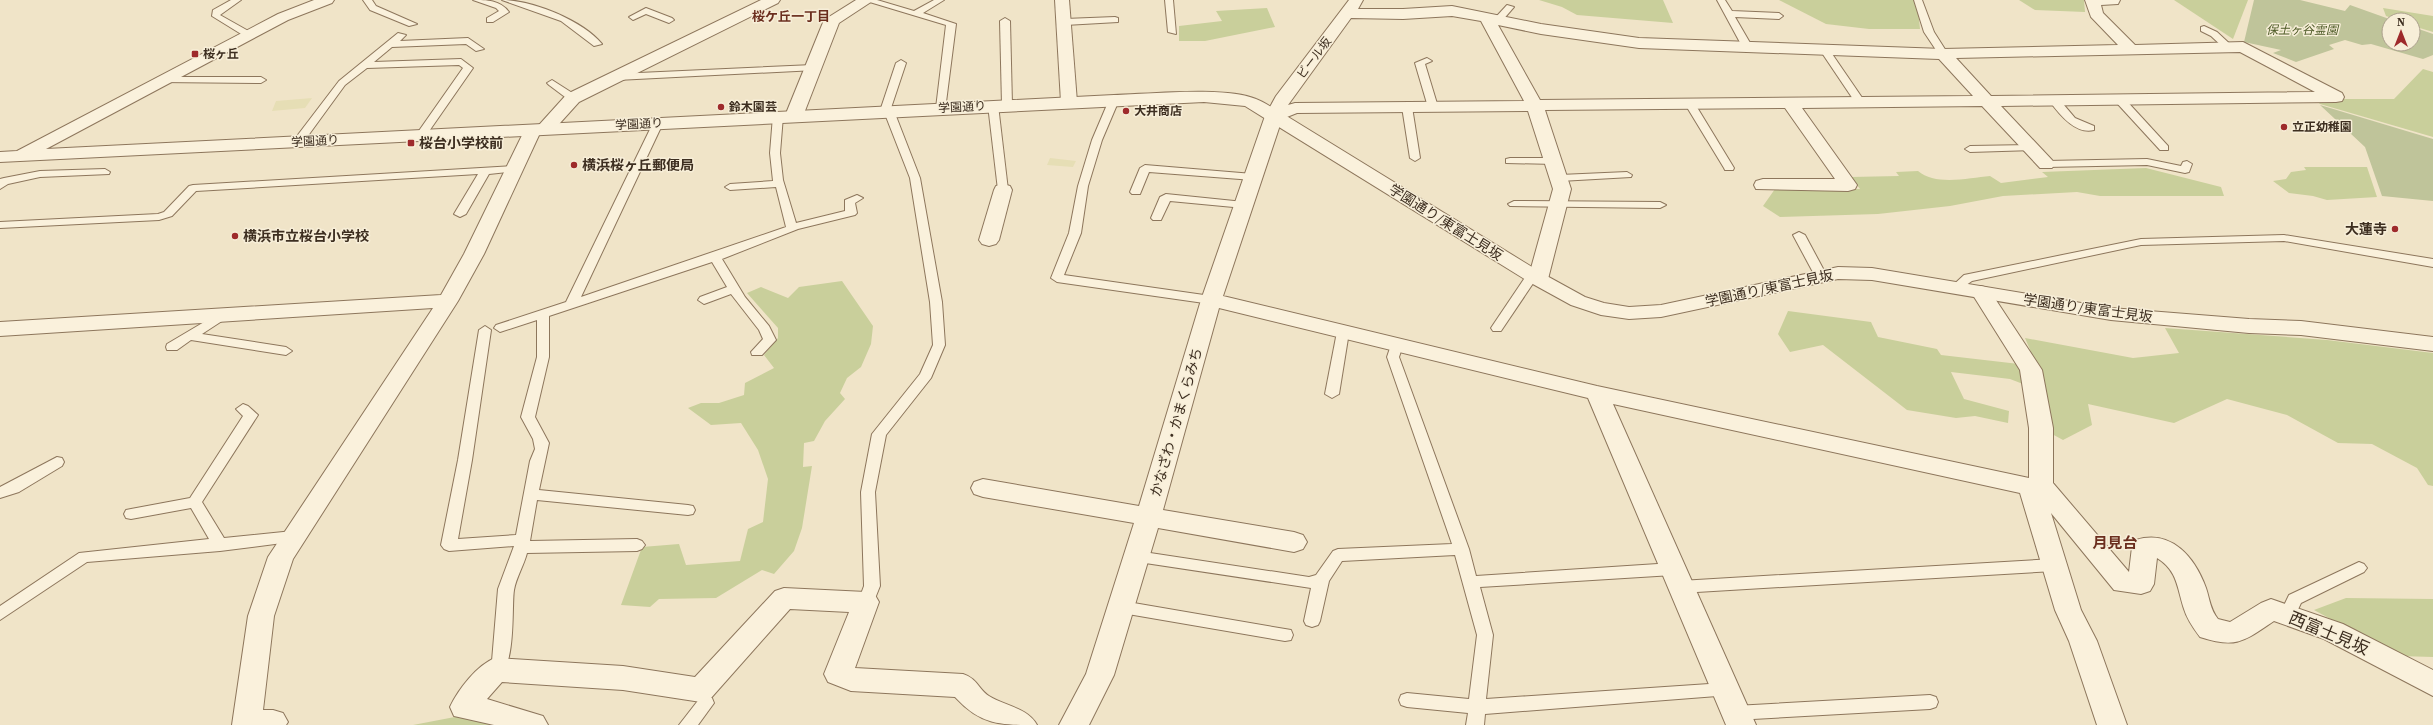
<svg xmlns="http://www.w3.org/2000/svg" width="2433" height="725" viewBox="0 0 2433 725" font-family="'Source Serif 4','Noto Sans JP',serif">
<style>
.farmland{fill:#e6deb5}
.green{fill:#c9cf9b}
.cemetery{fill:#bfc49a}
.lines{fill:none;stroke-linecap:round;stroke-linejoin:round}
.service-casing{stroke:#8d765c;stroke-width:2}
.minor-casing{stroke:#8d765c;stroke-width:2}
.tertiary-casing{stroke:#8d765c;stroke-width:2}
.service{fill:#faf1dc;fill-rule:evenodd}
.minor{fill:#faf1dc;fill-rule:evenodd}
.tertiary{fill:#faf1dc;fill-rule:evenodd}
.poi-dot{fill:#9e2a2b;stroke:#f7eed8;stroke-width:1.5}
.labels{text-anchor:middle;stroke-width:3;stroke-linejoin:round;paint-order:stroke}
.far-park-label{font-size:12px;font-style:italic;fill:#4d5a26;stroke:#f7eed8}
.far-poi-label{font-size:12px;font-weight:bold;fill:#3d2e20;stroke:#f7eed8;text-anchor:start}
.far-street-label{font-size:12px;fill:#3d2e20;stroke:#f7eed8}
.far-neighbourhood-label{font-size:13px;font-weight:bold;fill:#6b2e1e;stroke:#f7eed8}
.poi-label{font-size:14px;font-weight:bold;fill:#3d2e20;stroke:#f7eed8;text-anchor:start}
.street-label{font-size:14px;fill:#3d2e20;stroke:#f7eed8}
.neighbourhood-label{font-size:15px;font-weight:bold;fill:#6b2e1e;stroke:#f7eed8}
.near-street-label{font-size:17px;fill:#3d2e20;stroke:#f7eed8}
</style>
<rect width="100%" height="100%" fill="#f0e4c8"/>
<g class="farmland">
<polygon points="312,98 305,108 272,111 276,101"/>
<polygon points="1050,158 1076,161 1073,167 1047,165"/>
</g>
<g class="green">
<polygon points="1539,0 1663,0 1673,23 1577,15 1562,7"/>
<polygon points="1779,0 1917,0 1920,29 1869,29 1826,24"/>
<polygon points="2019,0 2084,0 2085,12 2035,10"/>
<polygon points="2174,0 2248,0 2233,39"/>
<polygon points="1267,8 1275,27 1205,41 1179,41 1179,26 1222,21 1216,11"/>
<polygon points="2383,8 2433,16 2433,32 2413,26 2413,20 2397,20 2386,16"/>
<polygon points="2423,69 2433,72 2433,137 2320,104 2315,99 2394,99"/>
<polygon points="2304,167 2367,167 2377,197 2327,200 2313,196 2289,193 2273,181 2286,179 2291,172 2306,170"/>
<path d="M2146 168 2221 187 2224 196H2100L2077 192 2003 196 1950 206 1878 214 1780 217 1763 206 1775 189H1860L1851 177 1899 176 1896 172 1918 171C1935 186 1969 178 1990 176L2001 183 2048 177 2042 172Z"/>
<polygon points="842,281 873,326 871,344 861,367 847,378 840,393 845,399 825,421 814,441 804,443 803,467 812,466 802,528 794,551 774,574 762,570 716,598 659,599 650,607 621,605 642,547 679,544 686,565 740,561 748,529 763,522 768,479 758,450 741,423 711,425 688,408 701,403 719,403 744,395 745,383 774,368 764,355 778,338 778,328 747,293 761,287 788,298 799,287"/>
<polygon points="1788,311 1871,322 1878,337 1937,349 1941,355 2037,366 2025,338 2133,358 2179,353 2165,328 2327,340 2433,353 2433,486 2428,485 2417,468 2372,444 2338,443 2287,415 2227,399 2174,423 2088,404 2092,425 2063,440 2052,434 2044,392 2010,379 1951,372 1964,399 2009,411 2008,423 1975,416 1956,418 1907,410 1823,345 1790,352 1778,334"/>
<polygon points="2346,598 2433,599 2433,657 2399,656 2314,610"/>
<polygon points="460,716 493,725 413,725"/>
</g>
<g class="cemetery">
<polygon points="2254,0 2300,0 2345,11 2350,5 2392,20 2389,20 2389,44 2413,44 2413,27 2433,34 2433,55 2423,59 2371,44 2362,45 2345,40 2329,45 2334,49 2296,62 2273,53 2281,50 2244,42"/>
<polygon points="2320,105 2433,139 2433,201 2382,196 2365,147"/>
</g>
<g class="lines">
<defs>
<g id="service">
<polygon points="231,0 241,0 220,15 252,33 252,37 246,37 212,16 213,10"/>
<polygon points="363,0 372,0 376,6 417,24 409,26 370,10"/>
<path d="M473 0C487 0 500 0 509 12L493 22H487V18L499 11 496 8Z"/>
<path d="M502 0C532 0 582 20 602 44L594 46 561 21Z"/>
<polygon points="863,0 877,0 914,11 934,0 944,0 923,13 956,24 945,110 937,110 936,108 946,25"/>
<polygon points="1165,0 1173,0 1176,34 1168,32"/>
<polygon points="1717,0 1725,0 1732,11 1779,13 1783,16 1779,19 1735,17 1753,48 1748,51 1743,48"/>
<polygon points="1914,0 1922,0 1934,32 1948,54 1946,56 1940,56 1924,32"/>
<polygon points="1507,5 1514,7 1501,22 1495,22 1495,18"/>
<polygon points="646,8 672,18 674,20 669,23 646,14 633,20 629,17"/>
<polygon points="1115,17 1118,18 1118,22 1065,25 1060,22 1065,19"/>
<polygon points="1005,18 1010,21 1012,105 1007,108 1002,105 1000,21"/>
<polygon points="2204,26 2217,32 2231,45 2231,49 2225,49 2211,36 2201,31 2201,27"/>
<polygon points="398,33 406,35 400,41 468,38 484,49 476,51 466,44 392,47 374,62 461,59 473,68 425,137 417,137 416,135 463,68 459,65 367,68 345,85 302,144 294,144 294,140 339,81"/>
<polygon points="1825,47 1828,48 1865,102 1864,104 1860,105 1855,102 1820,50"/>
<polygon points="1427,58 1432,61 1425,64 1438,107 1433,110 1428,107 1415,63"/>
<polygon points="901,60 906,63 891,108 894,111 920,178 942,302 945,345 931,378 886,435 875,492 880,586 872,606 866,608 860,606 858,602 864,586 861,492 872,434 920,374 933,345 930,302 910,178 885,114 880,111 896,63"/>
<polygon points="813,65 818,68 816,70 617,80 612,77 617,74"/>
<polygon points="163,77 261,77 266,80 261,83 160,82 158,80"/>
<polygon points="552,80 577,96 577,100 569,100 549,85 547,83"/>
<polygon points="2119,96 2123,97 2168,146 2168,150 2160,150 2115,101 2114,99"/>
<polygon points="1114,97 1119,100 1102,140 1088,186 1081,233 1064,275 1211,296 1215,297 1217,300 1215,303 1211,304 1057,282 1051,278 1069,233 1078,186 1092,140 1109,100"/>
<path d="M2054 97 2058 98 2075 118 2094 126V130C2075 135 2058 113 2049 100Z"/>
<polygon points="1690,101 1695,104 1734,168 1733,170 1725,170 1724,168 1685,104"/>
<polygon points="993,102 998,105 1008,190 1003,193 998,190 988,105"/>
<polygon points="1407,104 1412,107 1420,158 1415,161 1410,158 1402,107"/>
<path d="M778 113 783 116 780 153 783 180 796 223 845 211V200L857 195 863 198 855 203 857 213 855 215 798 229 722 259 745 297 769 326 776 340 762 355H752L751 352 763 339 759 330 731 294 704 304 698 300 700 297 727 287 712 262 549 316V357L535 417 549 443 539 490 688 505 693 506 695 510 693 514 688 515 537 500 530 541 637 539 642 541 645 545 642 549 637 551 527 553C524 565 516 578 514 590 511 607 518 685 489 675L487 670 492 661 498 589 514 546 449 551 444 549 441 545 458 460 479 330 485 326 491 330 472 460 458 539 516 535 530 461 535 449 533 439 521 417 537 357V320L500 332 494 328 496 325 566 302 654 121H662L663 123 581 297 786 227 776 187 730 190 725 187 730 184 773 181 770 153 773 116Z"/>
<polygon points="2031,145 2035,146 2035,150 1970,152 1965,149 1970,146"/>
<polygon points="1510,158 1555,158 1560,161 1555,164 1506,163 1506,159"/>
<polygon points="2147,159 2181,166 2183,162 2187,161 2192,164 2189,172 2185,173 2147,165 2046,167 2041,164 2046,161"/>
<polygon points="1145,165 1253,174 1258,177 1253,180 1149,172 1140,194 1132,194 1130,192 1140,168"/>
<polygon points="513,166 518,169 517,171 489,174 466,214 460,217 454,214 478,174 196,191 172,216 159,220 0,228 0,222 158,214 164,212 189,186 193,185"/>
<polygon points="105,169 110,172 109,174 40,177 8,184 0,189 0,179 4,178 40,171"/>
<polygon points="1627,172 1632,175 1631,177 1560,181 1555,178 1560,175"/>
<polygon points="1166,194 1244,202 1250,205 1244,208 1170,201 1161,220 1153,220 1151,218 1160,197"/>
<polygon points="1514,201 1660,202 1666,205 1660,208 1510,206 1508,204"/>
<polygon points="1799,232 1805,235 1827,276 1825,279 1817,279 1815,276 1793,235"/>
<polygon points="2284,235 2433,259 2433,267 2284,241 2141,245 1972,281 1956,292 1950,288 1964,275 2141,239"/>
<polygon points="1532,272 1538,276 1501,331 1493,331 1491,328 1493,325 1528,273"/>
<polygon points="221,312 227,316 225,319 202,334 286,347 292,351 286,355 191,340 177,350 167,350 166,347 167,344"/>
<polygon points="1343,328 1349,332 1339,394 1332,398 1325,394 1337,332"/>
<polygon points="1397,341 1403,345 1399,357 1469,549 1476,576 1673,563 1678,565 1681,569 1678,573 1673,575 1480,587 1493,635 1486,699 1724,683 1730,685 1732,690 1730,695 1485,714 1484,725 1466,725 1468,713 1407,707 1401,705 1399,700 1401,695 1407,693 1469,699 1477,635 1455,555 1342,561 1329,581 1320,621 1318,625 1312,627 1306,625 1304,621 1311,588 1132,561 1129,557 1132,553 1137,551 1309,577 1316,575 1333,551 1338,549 1452,544 1387,357 1391,345"/>
<polygon points="243,404 248,406 258,415 202,502 224,538 293,531 298,533 301,537 298,541 220,551 87,562 0,620 0,606 79,553 209,539 191,508 131,519 126,518 124,514 126,510 131,509 190,498 243,416 236,409"/>
<polygon points="57,457 62,458 64,462 62,466 19,492 0,498 0,487"/>
<polygon points="2054,559 2059,561 2062,565 2059,569 2054,571 1680,593 1674,591 1672,587 1674,583 1680,581"/>
<polygon points="2359,562 2364,564 2367,568 2364,572 2301,603 2294,618 2288,620 2282,618 2280,614 2289,595"/>
<polygon points="1122,601 1285,629 1291,630 1293,635 1291,640 1285,641 1122,613 1116,611 1114,607 1116,603"/>
<polygon points="1930,695 1936,697 1938,702 1936,707 1930,709 1735,720 1729,718 1726,713 1729,708 1735,706"/>
<polygon points="706,696 712,698 714,703 698,725 679,725 700,698"/>
</g>
<g id="minor">
<polygon points="761,0 780,0 778,3 579,102 551,133 540,133 484,254 458,301 293,559 274,616 263,710 273,710 283,713 288,722 286,725 232,725 248,616 268,557 433,308 0,336 0,322 441,295 464,254 527,125 539,125 567,94"/>
<polygon points="856,0 874,0 839,23 803,116 800,120 788,120 785,116 824,20"/>
<polygon points="1055,0 1069,0 1077,102 1075,106 1063,106 1061,102"/>
<path d="M1349 0H1363L1358 9H1403L1452 6 1541 24 1639 38 1943 49 2118 45 2091 17 2085 0H2120L2118 4 2101 5 2103 13 2135 45 2243 42 2342 93 2344 97 2342 101 2336 102 2001 106 2052 160 2055 164 2052 168H2040L1982 106 1802 108 1857 185 1855 189 1848 191 1756 189 1754 185 1756 181 1763 179H1835L1785 108 1545 110 1571 189 1548 279 1545 283 1538 285 1531 283 1528 279 1553 189 1528 111 1297 113 1282 119 1223 296 1597 386 2029 478V428L2020 370 1971 292 1974 288 1981 286 1988 288 2042 370 2053 428V483L2129 572 2132 547 2136 540C2172 529 2195 558 2206 588 2210 600 2210 609 2218 619L2230 622 2261 603 2271 599 2343 624 2433 670V696L2324 639 2274 621C2244 641 2237 649 2200 637 2194 629 2187 619 2184 609 2177 588 2178 571 2157 558L2154 584 2150 591 2141 594 2114 590 2051 513 2081 610 2097 641 2127 725H2097L2069 641 2055 610 2020 493 1613 404 1756 725H1726L1588 398 1219 308 1163 510 1294 532 1303 535 1307 542 1303 549 1294 552 1158 528 1114 675 1089 725H1059L1086 674 1134 523 983 497 974 494 971 488 974 482 983 479 1139 506 1201 300 1265 116 1276 96ZM1452 16 1481 21 1524 101 1295 103 1288 105 1351 18 1403 19ZM1498 25 1541 34 1639 48 1939 59 1973 96 1540 100ZM2240 52 2315 92 1991 96 1956 58Z"/>
<polygon points="1003,184 1010,186 1012,190 999,240 996,244 989,246 982,244 979,240 994,190 996,186"/>
<path d="M784 588 866 592 875 595 879 602 855 668 963 674C978 679 978 689 989 696 1005 706 1028 708 1037 725 999 725 981 725 955 697L851 691 828 682 824 674 849 612 790 609 711 698 701 702 623 690 502 682 487 699 543 716 548 725H494L454 716 450 707C458 690 477 665 495 658L623 666 695 677 775 591Z"/>
</g>
<path id="tertiary" d="M314 0H334L332 3 288 20 46 149 1114 95C1148 94 1226 86 1256 99 1264 102 1272 108 1280 112L1545 275 1585 297 1604 303 1629 307 1661 305 1838 267 1872 268 2111 308 2249 319 2301 321 2433 337V351L2301 335 2249 333 2111 320 1872 280 1838 279 1661 317 1629 319 1601 315 1571 305 1531 283 1245 106 1204 102 0 162V152L17 151 278 14Z"/>
</defs>
<use href="#service" class="service-casing"/>
<use href="#minor" class="minor-casing"/>
<use href="#tertiary" class="tertiary-casing"/>
<use href="#service" class="service"/>
<use href="#minor" class="minor"/>
<use href="#tertiary" class="tertiary"/>
</g>
<g class="poi-dot">
<rect x="191" y="50" width="8" height="8" rx="2"/>
<circle cx="721" cy="107" r="4"/>
<circle cx="1126" cy="111" r="4"/>
<circle cx="2284" cy="127" r="4"/>
<rect x="407" y="139" width="8" height="8" rx="2"/>
<circle cx="574" cy="165" r="4"/>
<circle cx="2395" cy="229" r="4"/>
<circle cx="235" cy="236" r="4"/>
</g>
<g class="labels">
<g class="far-park-label">
<text x="2302" y="34">保土ヶ谷霊園</text>
</g>
<g class="far-poi-label">
<text x="203" y="58">桜ヶ丘</text>
<text x="729" y="111">鈴木園芸</text>
<text x="1134" y="115">大井商店</text>
<text x="2292" y="131">立正幼稚園</text>
</g>
<g class="far-street-label">
<text transform="translate(1314 58) rotate(-53)" y="4">ビール坂</text>
<text transform="translate(962 107) rotate(-3)" y="4">学園通り</text>
<text transform="translate(639 124) rotate(-3)" y="4">学園通り</text>
<text transform="translate(315 141) rotate(-3)" y="4">学園通り</text>
</g>
<g class="far-neighbourhood-label">
<text x="791" y="21">桜ケ丘一丁目</text>
</g>
<g class="poi-label">
<text x="419" y="148">桜台小学校前</text>
<text x="582" y="170">横浜桜ヶ丘郵便局</text>
<text x="2387" y="234" text-anchor="end">大蓮寺</text>
<text x="243" y="241">横浜市立桜台小学校</text>
</g>
<g class="street-label">
<text transform="translate(1446 222) rotate(32)" y="5">学園通り/東富士見坂</text>
<text transform="translate(1769 288) rotate(-12)" y="5">学園通り/東富士見坂</text>
<text transform="translate(2088 308) rotate(8)" y="5">学園通り/東富士見坂</text>
<text transform="translate(1176 422) rotate(-74)" y="5">かなざわ・かまくらみち</text>
</g>
<g class="neighbourhood-label">
<text x="2115" y="548">月見台</text>
</g>
<g class="near-street-label">
<text transform="translate(2329 633) rotate(23)" y="6">西富士見坂</text>
</g>
</g>
<g transform="translate(2401 32)"><circle r="19" fill="#f7eed8" stroke="#ada18e"/>
<path d="M0-3L7 15L0 10L-7 15Z" fill="#9e2a2b"/>
<text y="-6" font-size="11" font-weight="bold" text-anchor="middle" fill="#3d2e20">N</text>
</g>
</svg>
